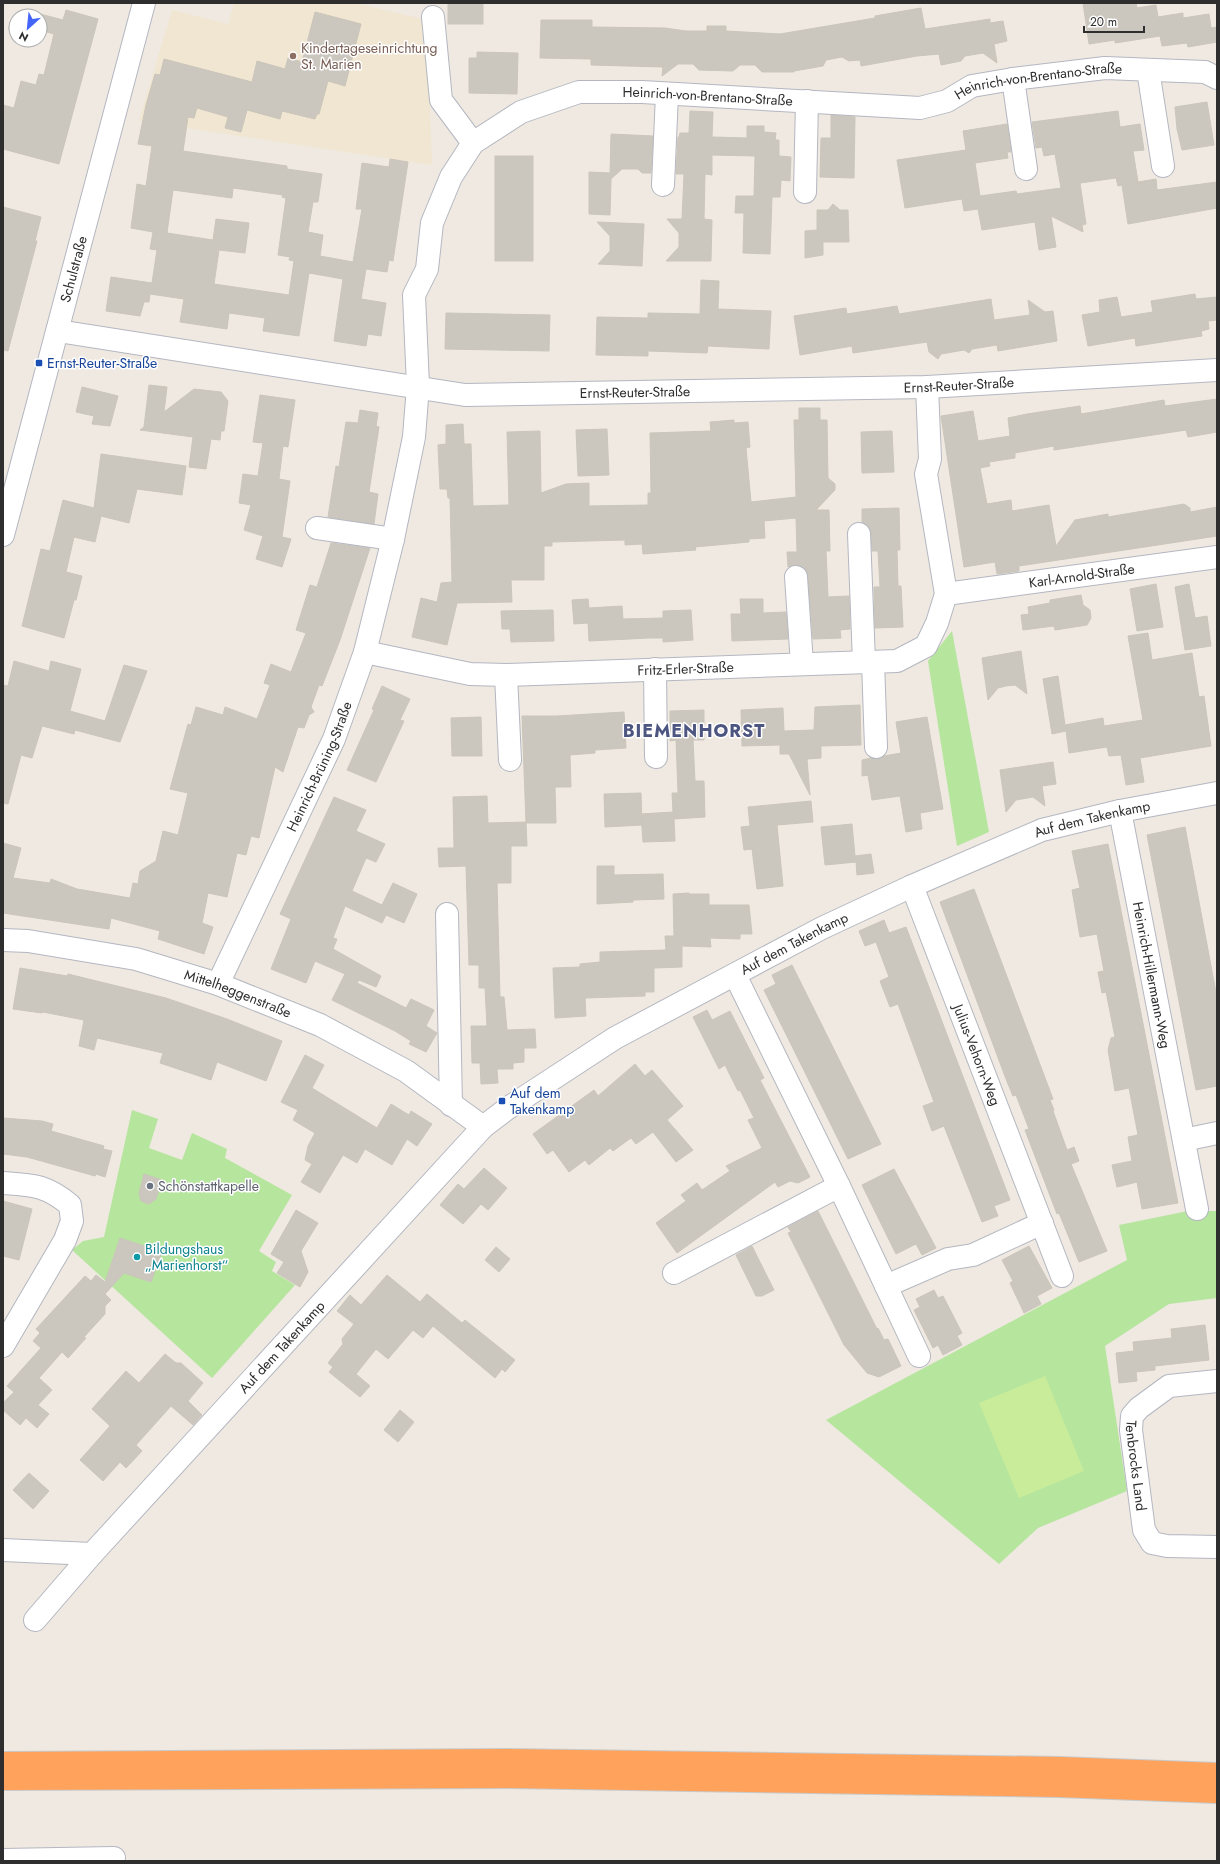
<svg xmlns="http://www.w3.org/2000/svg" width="1220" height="1864" viewBox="0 0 1220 1864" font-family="Jost,sans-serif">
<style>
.education{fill:#f0e6d1}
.green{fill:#b6e59e}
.pitch{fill:#c9ec9a}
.building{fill:#cbc7bf;stroke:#cbc5ba;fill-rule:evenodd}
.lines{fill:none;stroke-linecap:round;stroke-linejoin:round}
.minor-casing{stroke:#b4b7c1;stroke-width:24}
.highway-casing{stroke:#c9c9c9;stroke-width:24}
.minor{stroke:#fff;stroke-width:22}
.highway{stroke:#ffa35c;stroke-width:22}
.education-dot{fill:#8d6e63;stroke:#fff;stroke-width:1.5}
.transit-dot{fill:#1a4fb4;stroke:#fff;stroke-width:1.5}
.worship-dot{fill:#6b7280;stroke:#fff;stroke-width:1.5}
.culture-dot{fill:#0f9aa8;stroke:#fff;stroke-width:1.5}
.labels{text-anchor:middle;stroke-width:3;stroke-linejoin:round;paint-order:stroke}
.education-label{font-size:14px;fill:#785e54;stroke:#fff;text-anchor:start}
.street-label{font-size:14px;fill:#2e2e2e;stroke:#fff}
.transit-label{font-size:14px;fill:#164399;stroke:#fff;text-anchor:start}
.worship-label{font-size:14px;fill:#5b616d;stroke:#fff;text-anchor:start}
.culture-label{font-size:14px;fill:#0d838f;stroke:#fff;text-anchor:start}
.district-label{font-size:18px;font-weight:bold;letter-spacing:1px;fill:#4d5680;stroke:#fff}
</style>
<rect width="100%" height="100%" fill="#efe9e1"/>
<polygon class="education" points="234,3 355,3 427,20 432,165 139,121 172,10 228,24"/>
<g class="green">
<polygon points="952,631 989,832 957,846 928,661"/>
<polygon points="132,1110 158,1119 149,1148 182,1160 192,1133 227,1149 225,1158 292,1195 259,1251 276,1262 272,1271 295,1285 212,1378 72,1250 83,1241 104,1237"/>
<polygon points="1188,1211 1217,1211 1217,1298 1169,1304 1105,1346 1127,1491 1038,1528 999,1564 826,1420 1127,1260 1119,1225"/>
</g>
<polygon class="pitch" points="1045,1376 1084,1471 1019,1498 979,1403"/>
<g class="building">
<rect x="448" y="3" width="35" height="21"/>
<polygon points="1083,3 1136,3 1137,8 1156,5 1158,17 1183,13 1183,18 1209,14 1211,28 1217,27 1217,42 1188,47 1187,43 1162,46 1160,36 1115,43 1115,40 1089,44"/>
<polygon points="921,8 925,29 990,19 990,23 1003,21 1007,41 994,44 997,63 983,53 965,56 961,61 941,65 939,54 917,56 861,66 860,60 849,61 842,57 826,60 823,66 794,71 794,72 762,72 755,65 740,65 733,71 699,70 693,64 678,64 662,76 663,67 591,65 591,59 540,58 541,20 592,20 592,27 665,28 686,31 707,31 707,26 726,26 726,31 780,34 875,18 875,16"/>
<polygon points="66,10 98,19 59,164 3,149 3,105 14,108 21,81 36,85 39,74 44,75 54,34 40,30 40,14 63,20"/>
<path d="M315 12 361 24 345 86 328 81 319 114H317L315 119 282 111 280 119 247 110 241 132 225 128 228 117 197 108 194 118 188 117 183 151 287 166V169L322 174 318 202H313L308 232 323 235 320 256 353 262 362 209H356L362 163 389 167 390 159 408 162 393 261 389 260 387 272 366 269 361 299 386 303 381 336 368 334 366 346 334 341 343 279 309 273 299 336 263 331 265 318 229 313 227 329 180 322 184 299 150 294 149 302H144L140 316 106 311 111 277 152 283 157 250 150 249 153 232 131 228 137 184 146 186 152 146 138 144 146 105 155 74 160 75 164 59 252 82 257 61 285 69 288 58 302 62ZM233 188 283 195 282 197 286 198 278 255 290 257 289 260 294 261 289 295 214 284 219 250 245 253 249 223 216 219 213 240 167 233 173 190 232 198Z"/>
<polygon points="477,52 518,53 517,94 469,93 469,58 477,58"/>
<polygon points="1207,102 1214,145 1182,150 1177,129 1175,107"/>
<polygon points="690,111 713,112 712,137 747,138 747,126 764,126 764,132 776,133 775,140 779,140 779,156 791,157 790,181 781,180 780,197 772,197 770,254 743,253 744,213 735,213 736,196 754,196 755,156 712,155 712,175 705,174 704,219 712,220 711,261 666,261 679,247 679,233 667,219 682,219 684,174 676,174 678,137 679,137 680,133 689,133"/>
<polygon points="1118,111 1120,127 1140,124 1144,150 1133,151 1138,182 1156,179 1157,190 1217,182 1217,208 1128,224 1122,185 1118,186 1116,178 1080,183 1086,224 1082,225 1083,232 1051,216 1056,247 1039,250 1035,222 982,230 978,209 964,211 962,199 905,208 897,160 966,150 963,131 1007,124 1011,152 1007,152 1008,158 975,163 980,196 1016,191 1017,194 1061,188 1055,154 1044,156 1042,147 1036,148 1032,122"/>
<polygon points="831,115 855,117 854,178 820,177 821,138 831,138"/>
<polygon points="611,134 653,136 651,173 642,173 638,169 622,169 611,179 610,215 589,214 589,172 610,173"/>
<rect x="495" y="156" width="38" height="105"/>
<polygon points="833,204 840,210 848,210 849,242 823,242 823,255 805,258 805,231 817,230 817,210 828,210"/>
<polygon points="3,207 41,217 35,241 37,241 8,351 3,350"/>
<polygon points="597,222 644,224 642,266 598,264 610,251 610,236"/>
<polygon points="701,280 719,281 718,309 771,311 769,349 708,346 707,353 648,351 648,356 596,355 597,317 648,318 648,313 700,314"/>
<polygon points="1195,294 1196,299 1217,297 1217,320 1208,321 1209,329 1201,331 1202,336 1136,346 1135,338 1088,346 1082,315 1100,312 1099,300 1117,297 1121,317 1153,312 1151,301"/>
<polygon points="991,299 994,320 1030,315 1028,300 1045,312 1053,311 1057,341 998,351 997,345 972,349 969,353 964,350 941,354 938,359 929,352 927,342 853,353 852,346 800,355 794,316 846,308 847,314 897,306 899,314"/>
<polygon points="446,313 550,315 549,351 445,349"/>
<polygon points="149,385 167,387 164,412 194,389 221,392 228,401 224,431 221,431 220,440 211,439 206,469 189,467 193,437 140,430 144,427"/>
<polygon points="82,387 118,396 110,426 92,424 94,416 76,412"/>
<polygon points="260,395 295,400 288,447 283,446 279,479 290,481 282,537 291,539 282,567 256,559 263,536 244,530 251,505 239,503 243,474 258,476 263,443 253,442"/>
<polygon points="1217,399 1217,432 1188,437 1186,430 1054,450 1054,446 1015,453 1015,458 989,462 990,466 980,468 987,504 1011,500 1012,511 1049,505 1056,546 1075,520 1108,514 1108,517 1184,504 1190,508 1190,512 1217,507 1217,536 1019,566 1019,571 997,574 995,562 964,567 941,416 973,411 978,441 1010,436 1008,418 1027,414 1080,406 1081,414 1164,400 1165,406"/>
<polygon points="799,408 820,408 820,420 827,420 828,478 835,484 835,490 816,510 829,510 830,551 826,551 828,597 849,596 850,629 840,630 841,638 813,639 808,576 806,570 801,566 795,565 788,567 787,552 797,552 796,518 764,521 765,538 749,539 749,542 695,547 696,550 643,554 642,544 625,545 625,540 552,542 552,546 544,546 544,580 511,580 512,602 457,603 447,645 412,637 421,598 437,602 441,583 452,582 450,498 448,498 447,489 440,489 438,445 446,444 446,425 463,424 464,444 471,444 473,506 509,505 507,432 540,431 541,493 566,484 589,483 589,506 648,505 648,493 651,493 650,433 711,431 710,422 734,420 734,423 748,422 750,447 746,448 751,502 796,497 794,420 799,420"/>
<polygon points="360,410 378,413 376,426 379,427 369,492 378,494 374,524 328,517 336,466 339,467 346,422 358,423"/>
<polygon points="607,429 609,475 578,476 576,430"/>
<polygon points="892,431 894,472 862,473 861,432"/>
<polygon points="101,454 186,466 182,495 137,489 129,523 101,516 95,542 74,537 66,572 82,576 76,600 74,600 64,638 22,626 41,549 50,551 63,500 94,508"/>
<polygon points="899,508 900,550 897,550 898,586 901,586 903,627 875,628 874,587 880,587 878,551 872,551 871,533 869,527 862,522 862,509"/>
<polygon points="331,543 370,548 340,640 322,686 319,685 311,707 314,712 309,715 304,728 298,727 283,772 275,767 259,838 251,836 246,855 237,853 227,897 208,893 202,923 213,927 204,954 158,939 160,931 111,918 109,929 3,913 3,843 21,848 13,878 50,883 51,879 77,889 130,898 133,883 138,884 140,871 156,861 163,831 178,835 188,793 170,789 188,724 191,725 196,707 223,715 225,707 257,719 270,685 264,683 271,664 291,672 306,633 296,630 310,585 317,587"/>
<polygon points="1156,584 1163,627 1137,631 1130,589"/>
<polygon points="1189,584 1195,618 1207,616 1211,646 1185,650 1175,587"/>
<polygon points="1081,595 1083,605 1090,610 1091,618 1087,625 1055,630 1054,626 1023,630 1021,615 1029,614 1028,607 1050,603 1050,600"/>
<polygon points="588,599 589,608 622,606 623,619 663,618 663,611 691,610 693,640 663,642 663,638 649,638 589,641 588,623 574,624 572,600"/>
<polygon points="740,599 763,599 763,613 786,612 788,639 732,641 731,614 741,614"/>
<polygon points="553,610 554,641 511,642 510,629 502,629 501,611"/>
<polygon points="1148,633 1152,660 1192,653 1199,697 1204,696 1211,746 1140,758 1144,782 1126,785 1121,755 1109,756 1107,747 1069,753 1066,731 1052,734 1043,679 1058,676 1065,725 1103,718 1104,726 1143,720 1128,636"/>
<polygon points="1021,651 1027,694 1015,685 1006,686 998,688 988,700 982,658"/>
<polygon points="14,661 49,671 51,661 81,669 70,711 105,721 124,665 147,671 120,742 75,730 74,734 42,726 32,758 21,755 8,804 3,803 3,685 8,686"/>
<polygon points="382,686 410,699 400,720 404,721 376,782 347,770 374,710 372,709"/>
<polygon points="860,705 861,745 821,746 821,758 807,759 810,795 789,754 780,754 780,745 742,746 741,710 783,708 784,731 814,730 815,707"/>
<polygon points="704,710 704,740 693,740 695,781 704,781 705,817 674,819 675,841 643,842 641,814 673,812 672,793 678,793 676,740 670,741 670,711"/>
<polygon points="624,712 626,748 595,750 595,753 570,755 571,787 555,787 556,823 526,823 522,716 557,716"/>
<polygon points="481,717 482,756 452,756 451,718"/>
<polygon points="927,717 943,809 920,813 922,829 906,832 900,796 872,800 868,775 862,776 862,760 871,758 877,759 884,756 901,753 896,722"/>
<polygon points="1053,762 1056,784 1042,786 1045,806 1033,797 1016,800 1006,812 1000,770"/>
<polygon points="641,793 642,825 605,827 604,794"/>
<polygon points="487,796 488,823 526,822 527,846 511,846 511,883 497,883 500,997 504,997 507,1030 535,1029 536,1048 524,1048 524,1062 513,1063 513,1069 497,1069 498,1083 481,1084 480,1063 472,1063 471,1026 487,1026 485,988 479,988 479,965 469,965 466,866 439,867 438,848 454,848 453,797"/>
<polygon points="334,797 366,810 356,831 385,844 376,862 366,858 352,891 382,905 393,883 417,894 404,923 386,915 382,923 345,906 333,938 337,939 333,949 381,976 376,987 359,980 357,983 406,1008 411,999 434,1010 426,1026 437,1033 426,1052 409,1044 411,1041 395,1031 332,1000 345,974 315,961 306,983 271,969 291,919 280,914"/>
<polygon points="811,801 813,822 777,825 783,886 757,889 752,849 744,850 741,827 750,826 748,807"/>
<polygon points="852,824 855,856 871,854 874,873 857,875 856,862 825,865 821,827"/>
<polygon points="1185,827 1217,998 1217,1086 1196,1090 1147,835"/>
<polygon points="1108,844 1178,1203 1142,1209 1137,1182 1117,1187 1112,1165 1132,1161 1128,1137 1138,1135 1129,1088 1115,1091 1108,1050 1111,1038 1115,1037 1106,992 1102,993 1098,972 1104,971 1097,934 1080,937 1072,890 1080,888 1072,851"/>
<polygon points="597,866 614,866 614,875 663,874 664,899 633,900 633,902 597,904"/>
<polygon points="974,889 1053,1099 1050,1100 1054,1110 1053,1111 1067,1150 1074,1147 1079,1161 1071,1164 1107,1251 1079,1262 1059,1213 1057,1214 1025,1130 1029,1129 1016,1095 1013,1096 1006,1079 940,902"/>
<polygon points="689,893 689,894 709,894 709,905 749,905 752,934 740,934 740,939 710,938 711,947 682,946 682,967 654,968 654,992 645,992 645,996 585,998 586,1016 555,1018 553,968 580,967 580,964 600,962 600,952 666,950 665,936 674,936 673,894"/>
<polygon points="884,920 889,933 906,927 1010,1200 994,1206 998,1216 982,1222 944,1126 932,1131 923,1106 934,1102 898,1004 890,1007 880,981 889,977 876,942 865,946 859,931"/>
<polygon points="792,965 881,1144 848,1159 764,990 776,984 772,975"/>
<polygon points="20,968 67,976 68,974 166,998 227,1019 282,1041 266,1081 217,1062 211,1080 160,1063 163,1053 97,1038 94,1050 79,1046 84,1020 43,1012 42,1013 13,1009"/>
<polygon points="707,1010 712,1020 730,1011 764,1078 760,1080 810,1177 798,1183 790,1181 778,1187 775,1182 677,1253 656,1223 686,1201 681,1195 697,1183 702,1190 730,1171 726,1166 762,1148 748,1120 754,1118 740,1090 738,1091 725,1065 719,1069 693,1017"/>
<polygon points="305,1055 324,1065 312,1088 377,1128 391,1104 409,1115 411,1111 432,1124 417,1146 407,1139 392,1165 365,1149 357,1163 343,1155 320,1193 301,1182 312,1164 305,1160 308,1146 315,1133 293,1120 298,1110 281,1102"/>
<polygon points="635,1064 645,1076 652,1070 683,1106 667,1120 693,1150 676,1162 653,1132 636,1144 631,1138 613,1151 610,1148 589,1165 585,1160 569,1172 553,1150 547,1154 533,1134 594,1090 598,1096"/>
<polygon points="3,1118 42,1121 53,1124 51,1131 104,1146 103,1149 112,1151 105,1177 96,1174 95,1176 27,1157 3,1154"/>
<polygon points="484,1168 507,1188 488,1210 481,1204 463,1224 440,1205 458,1184 464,1189"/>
<polygon points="894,1169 936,1248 922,1255 916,1244 896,1254 862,1185"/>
<polygon points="144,1174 162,1180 156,1199 149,1204 141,1201 139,1193"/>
<polygon points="3,1201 32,1209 19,1260 3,1256"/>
<polygon points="296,1210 318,1223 301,1251 308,1272 300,1287 277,1273 284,1262 271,1254"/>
<polygon points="818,1211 877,1329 878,1328 884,1340 888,1339 901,1366 879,1377 867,1373 844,1345 788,1233 791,1232 788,1227"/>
<polygon points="120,1238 162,1252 151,1282 124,1273 105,1294 111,1300 105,1306 105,1314 84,1337 86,1338 68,1358 62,1352 39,1378 52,1390 38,1405 49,1414 37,1428 26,1418 20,1425 3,1410 3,1403 14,1392 7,1386 41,1348 33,1341 40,1333 36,1329 85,1276 91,1281 96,1275 105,1282"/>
<polygon points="752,1246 774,1290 762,1296 756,1296 736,1255"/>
<polygon points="1029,1246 1052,1288 1037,1296 1041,1304 1024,1313 1010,1283 1013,1281 1002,1260"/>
<polygon points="496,1247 510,1259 499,1272 485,1260"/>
<polygon points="387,1275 420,1302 427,1294 462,1323 465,1320 515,1360 505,1372 502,1369 495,1378 433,1326 423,1338 413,1330 388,1359 376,1349 356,1374 370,1386 360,1397 329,1372 333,1367 328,1363 343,1344 342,1339 354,1324 337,1311 350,1295 361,1305"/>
<polygon points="934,1290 938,1298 943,1296 962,1333 957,1336 962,1345 943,1355 938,1345 933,1348 914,1310 920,1307 916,1299"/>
<polygon points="1205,1325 1209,1360 1155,1366 1155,1370 1136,1372 1137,1381 1119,1383 1116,1353 1134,1351 1133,1342 1172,1338 1171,1329"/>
<polygon points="165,1354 176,1363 181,1363 203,1383 188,1401 202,1415 193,1425 171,1406 136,1445 142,1451 126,1468 120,1462 103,1481 80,1460 110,1426 92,1409 126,1371 139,1383"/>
<polygon points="400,1410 414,1422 398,1442 384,1430"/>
<polygon points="29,1473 49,1491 33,1509 13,1490"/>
</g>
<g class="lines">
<defs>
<g id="minor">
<polyline points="433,17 441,100 473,143"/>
<polyline points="1148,70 1163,166"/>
<polyline points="1013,79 1026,169"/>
<polyline points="663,185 667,94"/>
<polyline points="805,192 807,101"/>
<path id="s1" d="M58 331 465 395 927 387 1217 370"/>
<polyline points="317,528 393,539"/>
<polyline points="859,534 864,662"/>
<path id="s2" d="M3 535 144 3"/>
<polyline points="796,577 802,664"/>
<path id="s3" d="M946 594 1217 557"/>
<path id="s4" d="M365 652 470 674 506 675 897 661 926 646 937 623 946 594 926 474 930 459 927 387"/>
<polyline points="873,662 876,747"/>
<polyline points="655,669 656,757"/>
<polyline points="506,675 510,760"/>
<path id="s5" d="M1120 811 1197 1209"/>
<path id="s6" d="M912 886 1062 1276"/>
<polyline points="447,914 451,1105"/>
<path id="s7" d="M3 940 28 941 136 959 218 984 320 1025 406 1071 483 1127"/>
<polyline points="735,975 839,1186 919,1356"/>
<path id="s8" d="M218 984 334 739 365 652 393 539 414 437 418 386 414 295 427 269 432 223 451 177 473 143 521 112 579 92H642L920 108 947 101 972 86 1013 79 1105 68 1205 72 1217 78"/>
<polyline points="1184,1140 1217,1133"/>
<path d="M3 1183C33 1185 46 1185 70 1205L72 1221 65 1240 3 1346"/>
<polyline points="674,1273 839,1186"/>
<polyline points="886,1286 948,1259 973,1255 1042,1223"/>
<path id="s9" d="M1217 1381 1169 1386 1139 1408 1132 1416 1131 1430 1144 1530 1152 1543 1167 1546 1217 1547"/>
<polyline points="3,1550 92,1554"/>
<path id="s10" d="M35 1620 92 1554 483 1127 508 1108 615 1038 822 928 912 886 1042 830 1120 811 1217 793"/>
<polyline points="3,1860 114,1858"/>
</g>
<g id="highway">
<polyline points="3,1763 507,1760 1060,1768 1217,1774"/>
<polyline points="3,1779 509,1777 1058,1786 1217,1792"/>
</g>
</defs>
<use href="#minor" class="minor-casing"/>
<use href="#highway" class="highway-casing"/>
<use href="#minor" class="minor"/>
<use href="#highway" class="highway"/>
</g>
<circle class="education-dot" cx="293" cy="56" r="4"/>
<g class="transit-dot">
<rect x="35" y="359" width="8" height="8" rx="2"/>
<rect x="498" y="1097" width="8" height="8" rx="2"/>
</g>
<circle class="worship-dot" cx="150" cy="1186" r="4"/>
<circle class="culture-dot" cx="137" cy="1257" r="4"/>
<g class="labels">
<g class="education-label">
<text x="301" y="53">Kindertageseinrichtung<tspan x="301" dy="16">St. Marien</tspan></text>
</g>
<g class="street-label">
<text dy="5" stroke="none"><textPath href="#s8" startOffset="1475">Heinrich-von-Brentano-Straße</textPath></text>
<text dy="5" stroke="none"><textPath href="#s8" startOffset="1139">Heinrich-von-Brentano-Straße</textPath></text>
<text dy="5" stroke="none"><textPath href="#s2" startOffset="275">Schulstraße</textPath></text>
<text dy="5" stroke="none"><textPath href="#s1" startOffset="906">Ernst-Reuter-Straße</textPath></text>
<text dy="5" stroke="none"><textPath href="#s1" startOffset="582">Ernst-Reuter-Straße</textPath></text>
<text dy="5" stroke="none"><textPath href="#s3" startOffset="137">Karl-Arnold-Straße</textPath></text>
<text dy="5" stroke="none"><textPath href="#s4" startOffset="323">Fritz-Erler-Straße</textPath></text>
<text dy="5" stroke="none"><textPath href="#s8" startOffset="240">Heinrich-Brüning-Straße</textPath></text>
<text dy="5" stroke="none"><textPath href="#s10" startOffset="1352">Auf dem Takenkamp</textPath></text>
<text dy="5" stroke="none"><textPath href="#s10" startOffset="1028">Auf dem Takenkamp</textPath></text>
<text dy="5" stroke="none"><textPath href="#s5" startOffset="167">Heinrich-Hillermann-Weg</textPath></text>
<text dy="5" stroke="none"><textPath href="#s7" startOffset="242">Mittelheggenstraße</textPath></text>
<text dy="5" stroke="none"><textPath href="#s6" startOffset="181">Julius-Vehorn-Weg</textPath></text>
<text dy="5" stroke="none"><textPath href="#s10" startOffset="368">Auf dem Takenkamp</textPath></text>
<text dy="5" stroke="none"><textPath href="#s9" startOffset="146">Tenbrocks Land</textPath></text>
</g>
<g class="transit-label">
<text x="47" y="368">Ernst-Reuter-Straße</text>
<text x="510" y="1098">Auf dem<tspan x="510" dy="16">Takenkamp</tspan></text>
</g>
<g class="worship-label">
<text x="158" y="1191">Schönstattkapelle</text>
</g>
<g class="culture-label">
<text x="145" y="1254">Bildungshaus<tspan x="145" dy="16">„Marienhorst“</tspan></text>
</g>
<g class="district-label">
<text x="694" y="737">BIEMENHORST</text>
</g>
</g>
<rect width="1220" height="1864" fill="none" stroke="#2e2e2e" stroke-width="8"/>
<g transform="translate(28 28) rotate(207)"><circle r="19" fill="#ffffff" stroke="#ababab"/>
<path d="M0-3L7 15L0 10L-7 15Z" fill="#4264fb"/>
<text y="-6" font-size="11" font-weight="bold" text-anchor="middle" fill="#2e2e2e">N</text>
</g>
<path d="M1084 26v6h60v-6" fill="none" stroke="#2e2e2e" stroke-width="2"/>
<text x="1090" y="26" font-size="12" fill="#2e2e2e" stroke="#ffffff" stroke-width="3" paint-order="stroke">20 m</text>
</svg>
